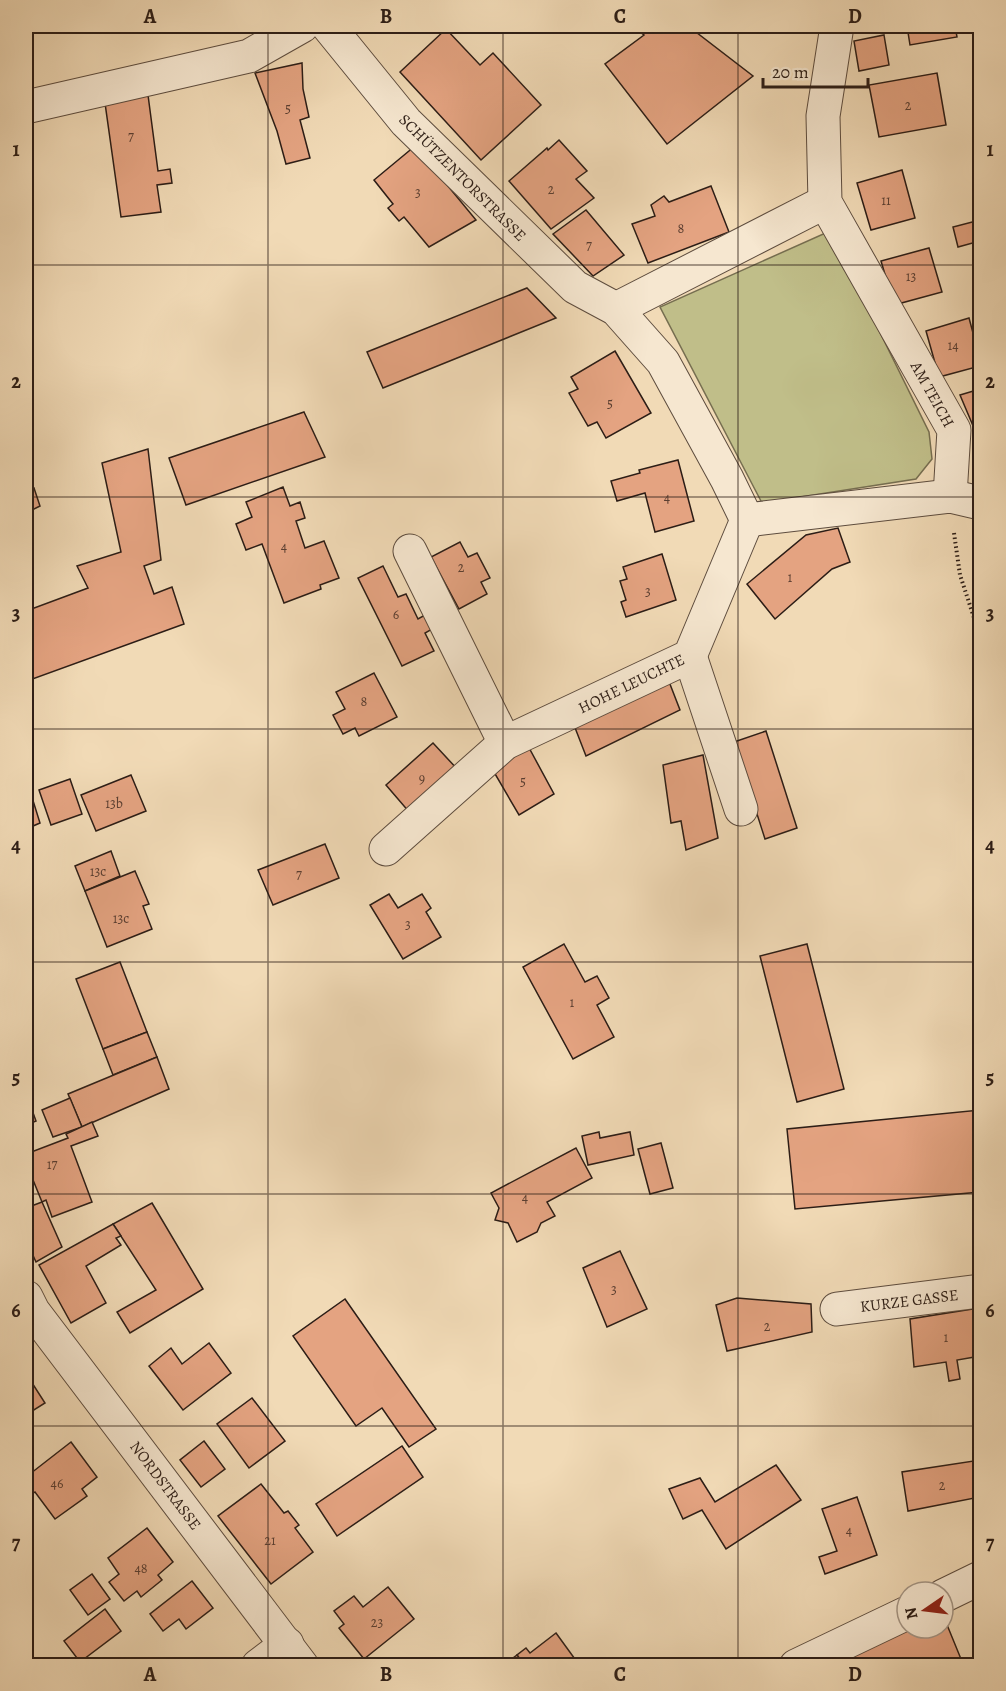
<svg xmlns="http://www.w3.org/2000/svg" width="1006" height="1691" viewBox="0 0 1006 1691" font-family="Alegreya,serif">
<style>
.green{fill:#c0be89;stroke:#766e50;stroke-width:1.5}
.building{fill:#e4a381;stroke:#2c1d16;stroke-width:1.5}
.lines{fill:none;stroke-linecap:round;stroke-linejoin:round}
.minor-casing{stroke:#5d4c3e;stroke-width:35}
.path{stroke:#2c1d16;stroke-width:4;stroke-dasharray:1.5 3;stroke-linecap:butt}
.minor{stroke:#f6e7d0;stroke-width:33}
.grid{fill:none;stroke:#2c1d16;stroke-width:1.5;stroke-opacity:0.55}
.labels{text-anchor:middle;stroke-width:4.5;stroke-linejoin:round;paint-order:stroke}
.number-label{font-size:14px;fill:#5a3e31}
.street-label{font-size:16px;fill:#2c1d16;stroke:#f6e7d0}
.neatline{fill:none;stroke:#2c1d16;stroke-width:2}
.grid-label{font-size:20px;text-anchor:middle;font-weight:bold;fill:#2c1d16}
</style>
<rect width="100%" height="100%" fill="#f1dab6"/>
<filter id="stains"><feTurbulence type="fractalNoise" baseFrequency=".00333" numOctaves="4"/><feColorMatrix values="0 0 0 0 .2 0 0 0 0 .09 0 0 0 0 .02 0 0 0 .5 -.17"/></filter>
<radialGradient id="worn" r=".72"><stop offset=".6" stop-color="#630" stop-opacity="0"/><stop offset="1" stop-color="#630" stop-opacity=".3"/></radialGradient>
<polygon class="green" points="830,231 929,432 932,459 916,479 762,503 660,307"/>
<g class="building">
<polygon points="632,26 688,26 753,76 667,144 605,64 644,35"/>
<polygon points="907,26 955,26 957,37 910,45"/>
<polygon points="446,29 480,65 493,53 541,105 481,160 400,72"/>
<polygon points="884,35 889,65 859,71 854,41"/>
<polygon points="302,63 303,89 309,117 300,120 310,158 286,164 277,131 255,73"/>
<polygon points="937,73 946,125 879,137 869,85"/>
<polygon points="148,95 158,171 170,169 172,183 157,185 161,212 121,217 105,103"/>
<polygon points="559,140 587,171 576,179 594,198 551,229 509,181 547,148 548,150"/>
<polygon points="415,146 476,220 429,247 404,217 399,221 388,208 393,204 374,180"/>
<polygon points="902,170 915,218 871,230 857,183"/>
<polygon points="711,186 729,232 648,263 632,224 655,216 651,205 664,196 669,202"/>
<polygon points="586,210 624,255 593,276 553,234"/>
<polygon points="980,220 980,241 958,247 953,227"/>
<polygon points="929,248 942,292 894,305 881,261"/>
<polygon points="527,288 556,318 383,388 367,352"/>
<polygon points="969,318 980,359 980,366 939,377 926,331"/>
<polygon points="615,351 651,413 606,438 597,422 588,426 569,393 578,389 571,377"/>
<polygon points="980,389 980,439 979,440 960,395"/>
<polygon points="304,412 325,457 186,505 169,458"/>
<polygon points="148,449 161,560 144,566 154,594 172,587 184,624 27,681 26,611 88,588 77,566 121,552 102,463"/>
<polygon points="678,460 694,521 655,532 645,493 617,501 611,481 640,473 639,470"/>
<polygon points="283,487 290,506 300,502 305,518 296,521 305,548 324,541 339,578 320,585 321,589 284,603 262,544 246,550 236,524 252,517 246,502"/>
<polygon points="34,488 40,506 26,513 26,491"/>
<polygon points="838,528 850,562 832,569 775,619 747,584 806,535"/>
<polygon points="460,542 468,557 477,553 490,578 481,582 487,594 459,609 431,557"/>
<polygon points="662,554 676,600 626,617 621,602 626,600 620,581 627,579 623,567"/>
<polygon points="383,566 398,597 406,594 418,619 434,610 441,624 425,633 434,651 402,666 358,578"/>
<polygon points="374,673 397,717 359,736 355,728 343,734 333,715 345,709 336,692"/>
<polygon points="668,679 680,710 586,756 572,720"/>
<polygon points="766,731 797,828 765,839 734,742"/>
<polygon points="433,743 459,771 410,813 386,785"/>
<polygon points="527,744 554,794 519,815 491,767"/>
<polygon points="703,755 718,838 686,850 681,821 671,823 663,765"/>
<polygon points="131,775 146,811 96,831 81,795"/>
<polygon points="26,778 40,823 26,829"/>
<polygon points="70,779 82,814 51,825 39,790"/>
<polygon points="325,844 339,878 273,905 258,870"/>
<polygon points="111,851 120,876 85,891 75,866"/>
<polygon points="135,871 149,904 143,906 152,929 107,947 85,891"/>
<polygon points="389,894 398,908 422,894 431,908 426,912 441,937 403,959 370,905"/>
<polygon points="564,944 585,982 597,976 609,998 597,1005 614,1037 573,1059 523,967"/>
<polygon points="807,944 844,1089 797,1102 760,956"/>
<polygon points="26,957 33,976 26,979"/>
<polygon points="120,962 147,1032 103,1049 76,979"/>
<polygon points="147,1032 157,1057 113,1075 103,1049"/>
<polygon points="157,1057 169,1089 82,1127 68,1094"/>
<polygon points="26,1093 36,1121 26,1125"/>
<polygon points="70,1098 82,1127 53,1137 42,1110"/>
<polygon points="980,1110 980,1192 795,1209 787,1129"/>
<polygon points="92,1122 98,1136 71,1146 92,1202 52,1217 46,1200 42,1202 31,1175 26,1177 26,1154 68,1138 66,1134"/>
<polygon points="599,1132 600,1138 630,1132 634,1155 588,1165 582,1136"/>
<polygon points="661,1143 673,1188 650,1194 638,1149"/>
<polygon points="576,1148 592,1178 547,1202 555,1216 541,1223 537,1232 517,1242 508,1223 495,1220 499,1208 491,1193"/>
<polygon points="42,1202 62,1247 36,1262 26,1240 26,1208"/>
<polygon points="152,1203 203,1289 130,1333 117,1312 156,1290 113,1224"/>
<polygon points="113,1224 121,1236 116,1238 121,1245 86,1266 106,1303 71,1323 39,1265"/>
<polygon points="620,1251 647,1309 607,1327 583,1268"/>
<polygon points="737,1298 811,1304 812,1332 727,1351 716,1305"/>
<polygon points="345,1299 436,1429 409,1447 382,1408 356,1426 293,1336"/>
<polygon points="979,1308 980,1356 957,1360 960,1379 949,1381 946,1362 914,1367 910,1319"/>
<polygon points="209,1343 231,1373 183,1410 149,1366 171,1348 182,1364"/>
<polygon points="27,1375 45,1403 26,1415 26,1376"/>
<polygon points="252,1398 285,1441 249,1468 217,1424"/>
<polygon points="204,1441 225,1469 201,1487 180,1460"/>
<polygon points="71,1442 97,1477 82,1489 87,1496 55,1519 35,1492 26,1498 26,1477"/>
<polygon points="402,1446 423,1477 337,1536 316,1504"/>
<polygon points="980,1460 980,1497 908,1511 902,1472"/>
<polygon points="776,1465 801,1500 726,1549 702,1510 683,1519 669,1489 700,1478 715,1502"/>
<polygon points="261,1484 284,1513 288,1511 299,1525 295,1528 313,1552 271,1584 218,1516"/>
<polygon points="857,1497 877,1555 825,1574 819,1557 837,1551 822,1509"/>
<polygon points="147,1528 173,1562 158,1575 162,1580 141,1597 137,1591 124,1601 109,1582 119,1574 108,1558"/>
<polygon points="92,1574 110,1599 88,1615 70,1590"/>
<polygon points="192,1581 213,1608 186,1629 179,1619 163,1631 150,1614"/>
<polygon points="388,1587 414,1619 364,1659 339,1628 344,1624 334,1611 354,1596 363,1607"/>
<polygon points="105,1609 121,1631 80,1662 64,1641"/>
<polygon points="943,1615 961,1659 954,1662 953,1666 856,1666 851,1655 911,1628 943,1628"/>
<polygon points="556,1633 580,1666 525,1666 517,1655 526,1648 530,1653"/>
<polygon points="517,1655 525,1666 512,1666 509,1661"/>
</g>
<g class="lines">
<defs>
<g id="minor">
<polyline points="328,26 406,122 575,287 616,309 663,362 727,479 747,520"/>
<polyline points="837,26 823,116 825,202 954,430 950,496"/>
<polyline points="26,107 249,56 302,26"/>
<polyline points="616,309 825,202"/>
<polyline points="747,520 950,496 980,503"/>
<polyline points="410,551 505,743"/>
<polyline points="690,656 741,809"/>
<polyline points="386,849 505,743 690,656 747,520"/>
<polyline points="26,1297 33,1311 302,1666"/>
<polyline points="837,1309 980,1291"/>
<polyline points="943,1596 980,1578"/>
<polyline points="258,1666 287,1644"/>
<polyline points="796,1666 907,1613"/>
</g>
</defs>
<use href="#minor" class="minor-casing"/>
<polyline class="path" points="954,533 960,575 980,636"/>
<use href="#minor" class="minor"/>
</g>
<path class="grid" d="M268 26V1666M503 26V1666M738 26V1666M26 265H980M26 497H980M26 729H980M26 962H980M26 1194H980M26 1426H980"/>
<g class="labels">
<g class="number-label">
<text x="908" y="110">2</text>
<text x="288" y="113">5</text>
<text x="131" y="141">7</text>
<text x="551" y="194">2</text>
<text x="418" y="197">3</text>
<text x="886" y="205">11</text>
<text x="681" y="233">8</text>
<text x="589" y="250">7</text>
<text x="911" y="281">13</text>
<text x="953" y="350">14</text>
<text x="610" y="408">5</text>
<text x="667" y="502">4</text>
<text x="284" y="551">4</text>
<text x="461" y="572">2</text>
<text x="790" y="582">1</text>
<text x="648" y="596">3</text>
<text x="396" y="619">6</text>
<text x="364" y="706">8</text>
<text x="422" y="783">9</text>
<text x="523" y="786">5</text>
<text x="114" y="808">13b</text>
<text x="98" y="876">13c</text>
<text x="299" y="879">7</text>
<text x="121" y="923">13c</text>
<text x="408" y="929">3</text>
<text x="572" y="1007">1</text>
<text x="52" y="1169">17</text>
<text x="525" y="1202">4</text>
<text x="614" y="1294">3</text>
<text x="767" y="1331">2</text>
<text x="946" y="1342">1</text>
<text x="57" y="1488">46</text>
<text x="942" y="1490">2</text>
<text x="849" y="1535">4</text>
<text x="270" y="1545">21</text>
<text x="141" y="1573">48</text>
<text x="377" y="1627">23</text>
</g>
<g class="street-label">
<text transform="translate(463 177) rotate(45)" y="6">SCHÜTZENTORSTRASSE</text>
<text transform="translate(933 394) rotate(61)" y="6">AM TEICH</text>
<text transform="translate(631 683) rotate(-26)" y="6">HOHE LEUCHTE</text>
<text transform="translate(909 1300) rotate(-7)" y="6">KURZE GASSE</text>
<text transform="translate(166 1485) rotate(53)" y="6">NORDSTRASSE</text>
</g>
</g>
<rect width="1006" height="1691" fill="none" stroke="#f1dab6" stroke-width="66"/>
<g transform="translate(925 1610) rotate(256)"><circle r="28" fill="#f6e7d0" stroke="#a59686" stroke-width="1.5"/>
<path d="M0-4.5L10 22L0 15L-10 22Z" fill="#8f2418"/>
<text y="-9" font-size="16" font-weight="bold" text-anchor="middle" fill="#2c1d16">N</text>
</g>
<path d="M763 78v9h105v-9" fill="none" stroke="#2c1d16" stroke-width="3"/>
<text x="772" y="78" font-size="18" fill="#2c1d16" stroke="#f6e7d0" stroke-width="4.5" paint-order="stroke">20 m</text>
<rect x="33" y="33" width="940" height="1625" class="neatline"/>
<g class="grid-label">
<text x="150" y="23">A</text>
<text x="386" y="23">B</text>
<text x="620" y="23">C</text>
<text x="855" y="23">D</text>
<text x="16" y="156">1</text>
<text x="990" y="156">1</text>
<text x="16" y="388">2</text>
<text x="990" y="388">2</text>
<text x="16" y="620">3</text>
<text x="990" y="620">3</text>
<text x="16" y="852">4</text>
<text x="990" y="852">4</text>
<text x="16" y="1084">5</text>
<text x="990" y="1084">5</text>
<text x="16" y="1317">6</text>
<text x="990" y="1317">6</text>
<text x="16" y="1549">7</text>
<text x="990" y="1549">7</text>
<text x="150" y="1681">A</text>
<text x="386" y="1681">B</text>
<text x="620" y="1681">C</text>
<text x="855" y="1681">D</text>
</g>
<rect width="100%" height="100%" filter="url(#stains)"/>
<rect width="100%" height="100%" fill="url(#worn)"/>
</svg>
